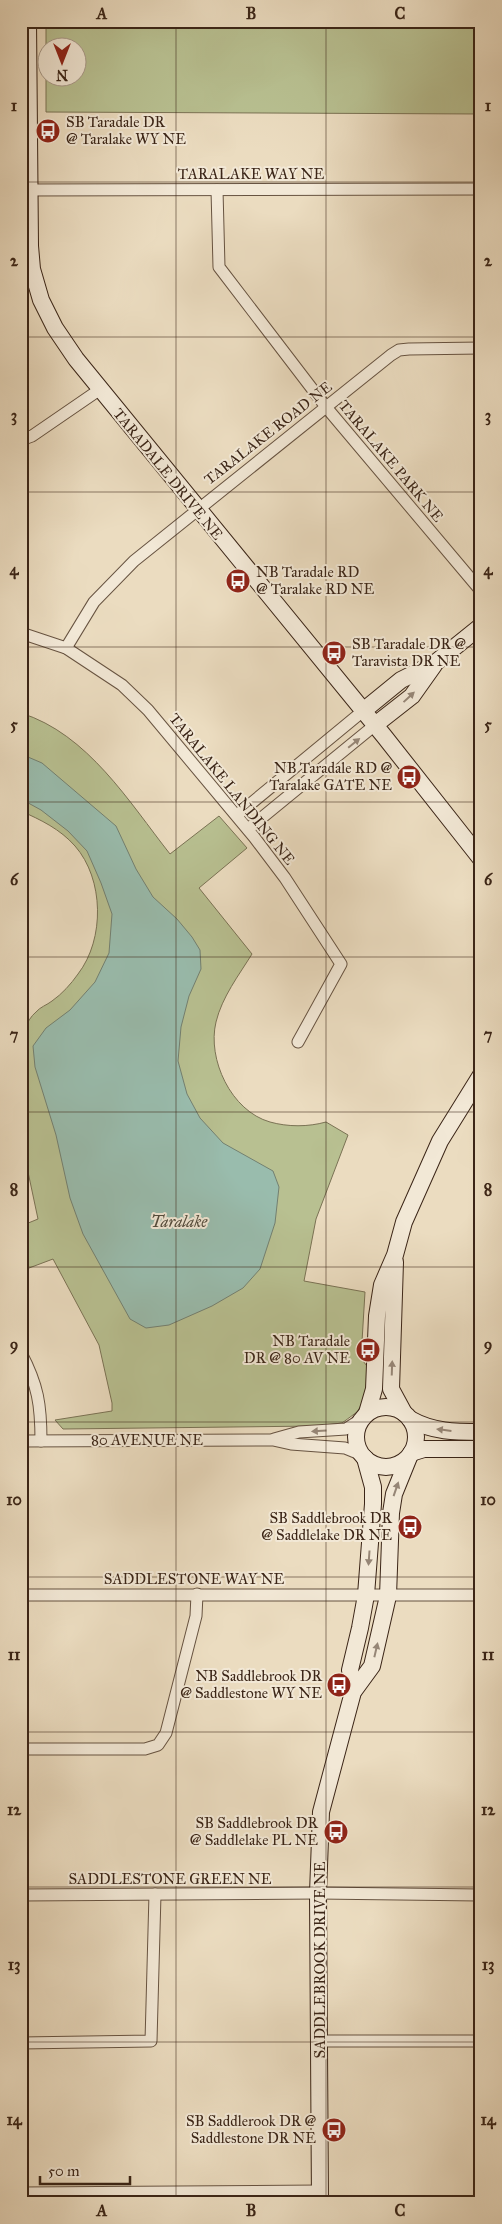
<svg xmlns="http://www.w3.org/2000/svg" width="502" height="2224" viewBox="0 0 502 2224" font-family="'IM FELL Great Primer',serif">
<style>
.green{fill:#b8c091;stroke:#7a7254;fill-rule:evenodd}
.water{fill:#99bcad;stroke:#738071}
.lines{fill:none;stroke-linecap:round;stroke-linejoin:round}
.street-casing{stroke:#675341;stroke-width:13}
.secondary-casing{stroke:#3b2517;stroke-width:18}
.street{stroke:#f2e8d6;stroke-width:11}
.secondary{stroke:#f2e8d6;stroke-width:16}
.oneway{fill:#968676}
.grid{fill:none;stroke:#3b2517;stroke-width:1;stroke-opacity:0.55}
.labels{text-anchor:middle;stroke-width:4;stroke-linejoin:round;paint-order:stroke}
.poi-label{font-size:15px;fill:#3b2517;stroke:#f2e8d6;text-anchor:end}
.street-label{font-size:15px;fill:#3b2517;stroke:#f2e8d6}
.water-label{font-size:16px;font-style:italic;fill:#524b3c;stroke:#f2e8d6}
.neatline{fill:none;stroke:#3b2517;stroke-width:2}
.grid-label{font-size:16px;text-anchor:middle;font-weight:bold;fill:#3b2517}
</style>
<rect width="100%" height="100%" fill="#ebdcc0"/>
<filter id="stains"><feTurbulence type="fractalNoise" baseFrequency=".004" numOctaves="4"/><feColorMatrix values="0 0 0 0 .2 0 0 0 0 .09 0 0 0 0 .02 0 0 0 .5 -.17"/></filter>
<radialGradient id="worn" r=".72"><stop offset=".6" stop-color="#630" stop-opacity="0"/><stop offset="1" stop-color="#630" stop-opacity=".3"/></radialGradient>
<g class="green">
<path d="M46 21H481V114L46 112ZM48 48H78V78H48Z"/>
<path d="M21 713C88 734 129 802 170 854L219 816 247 848 199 888 252 954C239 975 222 997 216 1022 207 1059 231 1111 270 1122 288 1127 308 1127 326 1122L348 1135 316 1219 304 1281 365 1292 361 1358 369 1369 365 1399 357 1412 342 1423 317 1426 63 1429 55 1420 112 1411V1403L99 1345 53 1259 21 1271V1226L38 1219 21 1139V1026L25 1027C28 1022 31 1016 36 1012 40 1007 47 1005 52 1001 62 994 71 984 78 974 105 939 104 879 75 846 60 829 41 820 21 811Z"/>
</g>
<polygon class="water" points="21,754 42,763 116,826 136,869 153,897 177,919 192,937 200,950 201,969 189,996 181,1027 178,1061 187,1094 200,1118 223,1143 273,1171 279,1187 275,1223 260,1269 243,1288 212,1306 169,1325 146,1328 130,1319 83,1234 70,1198 56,1135 35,1067 33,1046 46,1028 70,1010 95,982 109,953 112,914 101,883 87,851 68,831 41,810 21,799"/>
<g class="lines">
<defs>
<g id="street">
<polyline points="21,190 481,189"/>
<polyline points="217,190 219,267 326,407 481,591"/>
<polyline points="21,440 32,436 99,390"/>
<polyline points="21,633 66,648 122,685 148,710 254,837 285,878 341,964 298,1042"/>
<polyline points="66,648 94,602 134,561 391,355 399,350 409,349 481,348"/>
<polyline points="237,815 363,711"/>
<polyline points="248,829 375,725"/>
<path d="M21 1353C38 1385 41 1405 41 1441"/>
<polyline points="274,1439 299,1432 346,1429 363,1418"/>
<polyline points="21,1441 273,1440 291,1444 345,1448 362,1455"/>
<polyline points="21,1595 481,1595"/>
<polyline points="21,1749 145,1749 158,1745 166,1733 196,1616 197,1594"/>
<polyline points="21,1895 318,1893 479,1895 481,1893"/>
<polyline points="321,2041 481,2041"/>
<polyline points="21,2043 151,2041 155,1894"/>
<polyline points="21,2193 320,2191"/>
</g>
<g id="secondary">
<polyline points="28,21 30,246 32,269 41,300 55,328 76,359 384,736 481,859"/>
<polyline points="363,711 401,680 435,663 481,626"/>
<polyline points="375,725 412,696 434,665"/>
<polyline points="395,1262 391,1389 404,1413"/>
<circle cx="386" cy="1437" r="30"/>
<polyline points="367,1413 374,1389 377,1316 382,1285 395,1255 404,1222 440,1141 481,1075"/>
<path d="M410 1419C433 1432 455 1432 481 1432"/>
<polyline points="411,1453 424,1449 481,1449"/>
<polyline points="353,1692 350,1670 360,1628 366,1595 373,1504 373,1487 365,1458"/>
<polyline points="320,2203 318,1893 321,1812 353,1692 372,1666 388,1596 391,1513 394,1494 409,1457"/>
</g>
</defs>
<use href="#street" class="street-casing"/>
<use href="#secondary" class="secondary-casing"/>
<use href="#street" class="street"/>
<use href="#secondary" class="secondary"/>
</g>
<defs><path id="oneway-solid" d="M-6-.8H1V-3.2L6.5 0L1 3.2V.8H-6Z" transform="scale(1.25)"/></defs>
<g class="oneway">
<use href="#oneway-solid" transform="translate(409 697) rotate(-43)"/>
<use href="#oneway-solid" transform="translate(354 743) rotate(-39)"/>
<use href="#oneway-solid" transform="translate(392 1368) rotate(-88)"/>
<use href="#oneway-solid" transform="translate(444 1430) rotate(-173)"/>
<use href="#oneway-solid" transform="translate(319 1431) rotate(177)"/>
<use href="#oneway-solid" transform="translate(396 1489) rotate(-71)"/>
<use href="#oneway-solid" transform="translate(369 1558) rotate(94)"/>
<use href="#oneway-solid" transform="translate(376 1650) rotate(-77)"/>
</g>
<path class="grid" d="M176 21V2203M326 21V2203M21 182H481M21 337H481M21 492H481M21 647H481M21 802H481M21 957H481M21 1112H481M21 1267H481M21 1422H481M21 1577H481M21 1732H481M21 1887H481M21 2042H481"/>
<defs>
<symbol id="bus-disc" viewBox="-11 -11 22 22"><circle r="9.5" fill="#8f2418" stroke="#f2e8d6"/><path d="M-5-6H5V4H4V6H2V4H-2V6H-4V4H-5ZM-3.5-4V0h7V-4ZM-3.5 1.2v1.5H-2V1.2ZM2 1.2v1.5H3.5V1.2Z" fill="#fff"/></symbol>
</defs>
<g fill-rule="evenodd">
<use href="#bus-disc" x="34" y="117" width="28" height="28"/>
<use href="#bus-disc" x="224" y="567" width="28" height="28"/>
<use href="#bus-disc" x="320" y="639" width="28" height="28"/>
<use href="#bus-disc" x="395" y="763" width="28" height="28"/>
<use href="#bus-disc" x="354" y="1336" width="28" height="28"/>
<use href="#bus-disc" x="396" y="1513" width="28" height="28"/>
<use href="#bus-disc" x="325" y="1671" width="28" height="28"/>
<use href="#bus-disc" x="322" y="1818" width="28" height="28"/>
<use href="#bus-disc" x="320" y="2116" width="28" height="28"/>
</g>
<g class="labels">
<g class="poi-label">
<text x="66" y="127" text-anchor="start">SB Taradale DR<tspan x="66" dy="17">@ Taralake WY NE</tspan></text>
<text x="256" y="577" text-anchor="start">NB Taradale RD<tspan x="256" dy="17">@ Taralake RD NE</tspan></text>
<text x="352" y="649" text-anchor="start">SB Taradale DR @<tspan x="352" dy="17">Taravista DR NE</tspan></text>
<text x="392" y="773">NB Taradale RD @<tspan x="392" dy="17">Taralake GATE NE</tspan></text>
<text x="350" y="1346">NB Taradale<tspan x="350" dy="17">DR @ 80 AV NE</tspan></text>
<text x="392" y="1523">SB Saddlebrook DR<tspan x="392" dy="17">@ Saddlelake DR NE</tspan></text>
<text x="322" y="1681">NB Saddlebrook DR<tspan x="322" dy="17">@ Saddlestone WY NE</tspan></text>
<text x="318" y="1828">SB Saddlebrook DR<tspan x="318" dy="17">@ Saddlelake PL NE</tspan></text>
<text x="316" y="2126">SB Saddlerook DR @<tspan x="316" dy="17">Saddlestone DR NE</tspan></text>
</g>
<g class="street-label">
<text x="251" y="179">TARALAKE WAY NE</text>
<text transform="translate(268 433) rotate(-38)" y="5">TARALAKE ROAD NE</text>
<text transform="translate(391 461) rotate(50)" y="5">TARALAKE PARK NE</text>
<text transform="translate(168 474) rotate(51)" y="5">TARADALE DRIVE NE</text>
<text transform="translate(232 789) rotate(51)" y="5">TARALAKE LANDING NE</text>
<text x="147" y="1445">80 AVENUE NE</text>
<text x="194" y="1584">SADDLESTONE WAY NE</text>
<text x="170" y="1884">SADDLESTONE GREEN NE</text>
<text transform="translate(320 1960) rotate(-90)" y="5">SADDLEBROOK DRIVE NE</text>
</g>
<g class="water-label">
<text x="179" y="1227">Taralake</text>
</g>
</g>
<rect width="502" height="2224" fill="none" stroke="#ebdcc0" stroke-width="55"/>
<g transform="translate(62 62) rotate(180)"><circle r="24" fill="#f2e8d6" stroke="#a99a8a"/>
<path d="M0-4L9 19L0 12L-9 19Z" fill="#8f2418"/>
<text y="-8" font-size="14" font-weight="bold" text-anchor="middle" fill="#3b2517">N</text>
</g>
<path d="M40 2176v8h90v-8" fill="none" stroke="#3b2517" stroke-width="2.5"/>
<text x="48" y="2176" font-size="15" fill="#3b2517" stroke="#f2e8d6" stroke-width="4" paint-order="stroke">50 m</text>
<rect x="28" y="28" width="446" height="2168" class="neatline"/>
<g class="grid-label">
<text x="102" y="19">A</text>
<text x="251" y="19">B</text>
<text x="400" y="19">C</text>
<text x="14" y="111">1</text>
<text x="488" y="111">1</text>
<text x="14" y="266">2</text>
<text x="488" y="266">2</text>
<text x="14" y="421">3</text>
<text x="488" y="421">3</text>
<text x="14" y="575">4</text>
<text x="488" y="575">4</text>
<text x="14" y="730">5</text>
<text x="488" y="730">5</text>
<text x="14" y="885">6</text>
<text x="488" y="885">6</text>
<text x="14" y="1040">7</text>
<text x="488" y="1040">7</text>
<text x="14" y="1195">8</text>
<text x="488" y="1195">8</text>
<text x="14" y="1350">9</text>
<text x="488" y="1350">9</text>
<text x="14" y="1505">10</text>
<text x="488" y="1505">10</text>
<text x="14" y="1660">11</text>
<text x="488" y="1660">11</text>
<text x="14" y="1815">12</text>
<text x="488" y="1815">12</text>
<text x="14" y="1970">13</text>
<text x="488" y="1970">13</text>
<text x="14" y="2125">14</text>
<text x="488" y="2125">14</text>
<text x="102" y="2216">A</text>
<text x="251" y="2216">B</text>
<text x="400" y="2216">C</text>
</g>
<rect width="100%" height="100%" filter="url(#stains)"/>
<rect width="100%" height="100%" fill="url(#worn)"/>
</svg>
